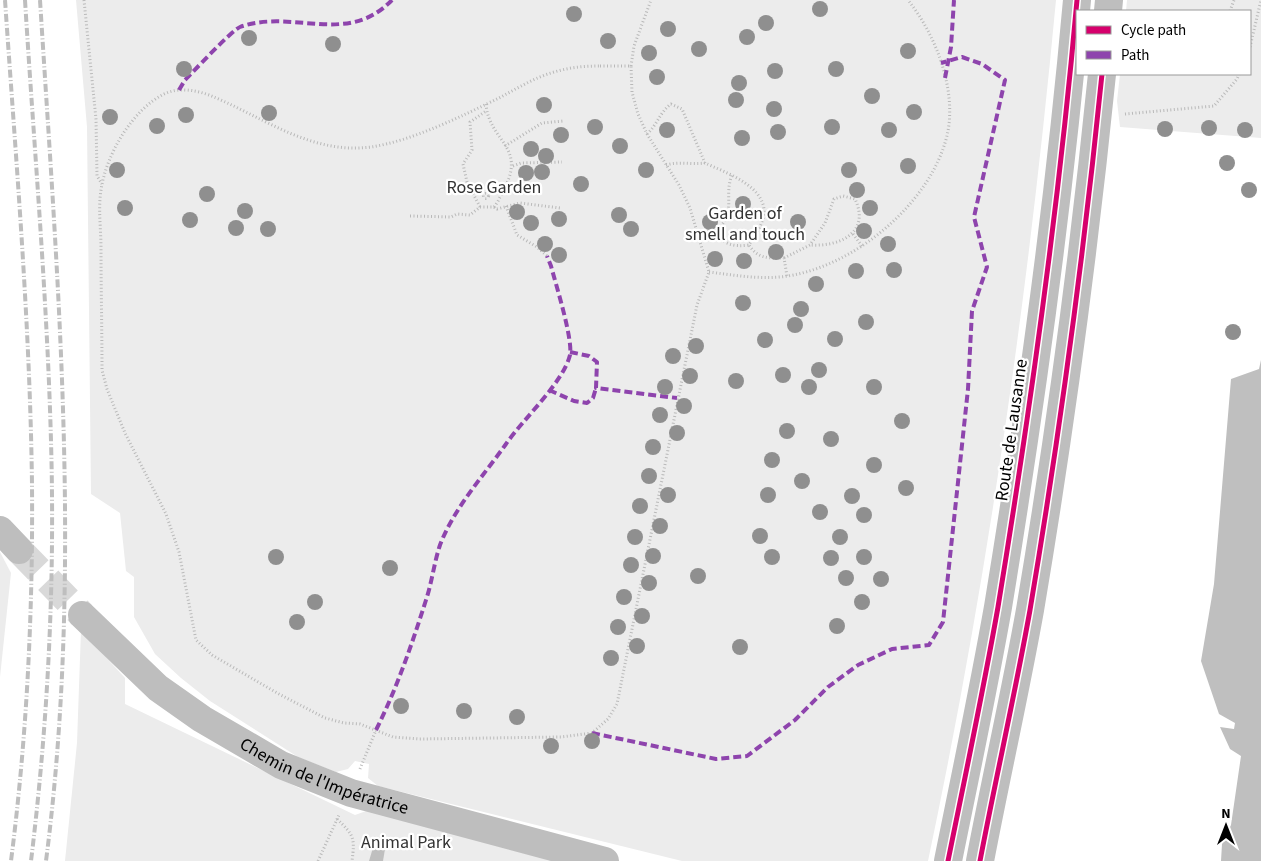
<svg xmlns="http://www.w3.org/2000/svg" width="1261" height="861" viewBox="0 0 1261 861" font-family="'Source Sans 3',sans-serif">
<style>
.green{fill:#ececec}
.water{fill:#bfbfbf}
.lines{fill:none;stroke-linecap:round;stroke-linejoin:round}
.minor-tunnel{stroke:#d9d9d9;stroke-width:28;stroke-dasharray:28 14;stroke-linecap:butt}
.path{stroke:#b9b9b9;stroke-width:3;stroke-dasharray:1 2.5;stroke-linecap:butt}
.minor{stroke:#bebebe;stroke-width:28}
.major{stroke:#bebebe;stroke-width:28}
.rail{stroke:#bebebe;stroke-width:4;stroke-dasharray:8 2.5 1 2.5;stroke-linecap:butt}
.quiet{stroke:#8e44ad;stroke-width:4;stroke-dasharray:8 4;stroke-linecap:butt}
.cycleway-casing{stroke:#fff;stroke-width:8}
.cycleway{stroke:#d6006c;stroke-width:5}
.tree{fill:#8f8f8f}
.labels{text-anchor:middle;stroke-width:4.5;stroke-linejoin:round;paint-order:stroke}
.park-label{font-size:18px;fill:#333;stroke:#fff}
.street-label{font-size:18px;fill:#000;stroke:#fff}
</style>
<rect width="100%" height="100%" fill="#fff"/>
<g class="green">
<path d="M76 0H1056C1029 289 988 577 928 861H682L378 786 368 778 369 764 355 761 348 769 336 772 298 757 210 701 181 678 155 654 134 617V577L126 571 120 513 91 494 87 127Z"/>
<polygon points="1127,0 1261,0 1261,138 1120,127 1117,101 1120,74 1250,74 1250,11 1126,11"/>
<polygon points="0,552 11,573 0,677"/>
<polygon points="81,630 125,678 125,704 355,815 369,810 562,861 65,861 77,743"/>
</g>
<g class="water">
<polygon points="1261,360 1261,861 1221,861 1222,844 1231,825 1241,756 1230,749 1220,727 1234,729 1235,723 1219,714 1201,661 1214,584 1231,379 1259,369"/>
<polygon points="381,840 386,843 383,861 369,861 375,841"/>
</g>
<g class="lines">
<polyline class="minor-tunnel" points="19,550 82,615"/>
<g class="path">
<polyline points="84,0 96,119 97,176 102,184"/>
<polyline points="1230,11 1234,0"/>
<polyline points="1250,47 1261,0"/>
<path d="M600 66H631L632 92 638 114 647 134 679 185 690 208 709 272 697 305 617 704 608 719 592 733 561 737 419 739 393 737 360 724 344 723 325 718 277 693 212 655 196 640 179 552 166 514 125 433 107 389 102 370C102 329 101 289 101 248 101 229 98 209 101 190 106 155 132 110 164 94 179 87 195 90 209 95 262 116 310 155 371 147 412 141 462 116 499 98 518 88 537 76 558 71 572 67 586 66 600 66Z"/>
<polyline points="631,66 634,46 651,0"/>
<polyline points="1125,114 1214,106 1237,79 1239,74"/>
<path d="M647 134C657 125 660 112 671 104L682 109 705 163C724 172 761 184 764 209 765 222 755 235 749 245 758 259 768 258 784 258L787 276"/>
<polyline points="505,146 542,123 563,121"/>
<path d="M666 165C679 161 691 165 705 163"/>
<polyline points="513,166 521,163 562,162"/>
<circle cx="486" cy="196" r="2.5"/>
<polyline points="506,206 517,235 537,247 547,256"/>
<polyline points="480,207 467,182 463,164 472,150 470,122 486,111"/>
<polyline points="494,207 497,209 520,203 560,208"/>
<path d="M410 216 451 217 457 214 470 215 480 207H494C499 201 501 194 505 187 526 146 489 141 486 104"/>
<path d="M715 231C738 214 723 197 732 175"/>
<path d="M697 232 715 231C724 245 733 247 749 245"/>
<polyline points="853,234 862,246"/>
<path d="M784 258 810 245 825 223 834 199 843 196 855 199C871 233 839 247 810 245"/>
<path d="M709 272C733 275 756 279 780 277 852 270 934 202 948 131 956 87 935 34 908 0"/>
<polyline points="360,769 376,730"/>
<path d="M337 819C354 835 355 838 352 861"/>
<polyline points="318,861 339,815"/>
</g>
<g class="minor">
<polyline points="0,530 19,550"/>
<path id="s1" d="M82 615 158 688 202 719 281 765 351 793 605 861"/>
</g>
<g class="major">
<polyline points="1108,11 1109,0"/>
<path d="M948 861C965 777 983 692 998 607 1031 406 1059 203 1077 0"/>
<path d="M980 861C996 777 1015 694 1030 610 1060 432 1084 253 1102 74"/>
</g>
<g class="rail">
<path d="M5 0C16 161 30 323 32 485 33 611 27 736 11 861"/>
<path d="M25 0C34 147 47 294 51 441 55 582 48 722 31 861"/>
<path d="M40 0C58 287 83 574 46 861"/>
</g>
<g class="quiet">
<polyline points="945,78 951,47 954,0"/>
<path d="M179 90 185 80C193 72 232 30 240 27 293 8 347 47 392 0"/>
<polyline points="570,352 589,356 597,362 596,388 677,398"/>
<polyline points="549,390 574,401 587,403 593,398 596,388"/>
<path d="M376 730C397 688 412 644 426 600 432 582 434 563 440 545 454 508 484 475 506 444 523 419 563 383 570 355 573 339 556 285 551 266L547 256"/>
<polyline points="592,733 716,759 747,756 795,720 828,687 858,665 892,649 929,645 943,622 968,389 972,311 987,267 974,217 1005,80 982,64 962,57 941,63"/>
</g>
<defs>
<g id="cycleway">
<path d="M948 861C965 777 983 692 998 607 1031 406 1059 203 1077 0"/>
<path d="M980 861C996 777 1015 694 1030 610 1060 432 1084 253 1102 74"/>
</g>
</defs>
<use href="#cycleway" class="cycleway-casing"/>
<use href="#cycleway" class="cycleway"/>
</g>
<g class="tree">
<circle cx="820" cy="9" r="8"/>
<circle cx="574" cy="14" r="8"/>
<circle cx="766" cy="23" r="8"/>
<circle cx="668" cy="29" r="8"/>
<circle cx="747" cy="37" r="8"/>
<circle cx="249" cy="38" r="8"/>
<circle cx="608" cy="41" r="8"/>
<circle cx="333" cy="44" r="8"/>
<circle cx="699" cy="49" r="8"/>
<circle cx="908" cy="51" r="8"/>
<circle cx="649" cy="53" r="8"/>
<circle cx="184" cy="69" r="8"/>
<circle cx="836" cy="69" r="8"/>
<circle cx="775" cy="71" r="8"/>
<circle cx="657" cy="77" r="8"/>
<circle cx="739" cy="83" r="8"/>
<circle cx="872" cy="96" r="8"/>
<circle cx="736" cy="100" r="8"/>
<circle cx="544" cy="105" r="8"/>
<circle cx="774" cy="109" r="8"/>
<circle cx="914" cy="112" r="8"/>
<circle cx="269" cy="113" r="8"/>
<circle cx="186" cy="115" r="8"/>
<circle cx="110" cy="117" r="8"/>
<circle cx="157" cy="126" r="8"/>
<circle cx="595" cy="127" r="8"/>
<circle cx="832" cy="127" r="8"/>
<circle cx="1209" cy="128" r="8"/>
<circle cx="1165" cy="129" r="8"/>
<circle cx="667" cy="130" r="8"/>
<circle cx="889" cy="130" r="8"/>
<circle cx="1245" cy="130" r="8"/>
<circle cx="778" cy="132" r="8"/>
<circle cx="561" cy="135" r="8"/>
<circle cx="742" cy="138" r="8"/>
<circle cx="620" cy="146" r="8"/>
<circle cx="531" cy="149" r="8"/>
<circle cx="546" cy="156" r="8"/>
<circle cx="1227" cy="163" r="8"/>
<circle cx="908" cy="166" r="8"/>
<circle cx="117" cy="170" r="8"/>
<circle cx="646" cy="170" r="8"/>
<circle cx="849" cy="170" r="8"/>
<circle cx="542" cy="172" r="8"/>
<circle cx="526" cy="173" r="8"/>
<circle cx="581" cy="184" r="8"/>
<circle cx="857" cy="190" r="8"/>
<circle cx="1249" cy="190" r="8"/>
<circle cx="207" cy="194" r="8"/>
<circle cx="743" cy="204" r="8"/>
<circle cx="125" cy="208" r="8"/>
<circle cx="870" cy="208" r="8"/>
<circle cx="245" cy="211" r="8"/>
<circle cx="517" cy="212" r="8"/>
<circle cx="619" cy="215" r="8"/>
<circle cx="559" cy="219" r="8"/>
<circle cx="190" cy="220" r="8"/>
<circle cx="710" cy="222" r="8"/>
<circle cx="798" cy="222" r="8"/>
<circle cx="531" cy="223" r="8"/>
<circle cx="236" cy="228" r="8"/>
<circle cx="268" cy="229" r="8"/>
<circle cx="631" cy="229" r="8"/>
<circle cx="864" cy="231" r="8"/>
<circle cx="545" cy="244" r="8"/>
<circle cx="888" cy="244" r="8"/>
<circle cx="776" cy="252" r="8"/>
<circle cx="559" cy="255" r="8"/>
<circle cx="715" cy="259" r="8"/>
<circle cx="744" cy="261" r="8"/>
<circle cx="894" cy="270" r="8"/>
<circle cx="856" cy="271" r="8"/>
<circle cx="816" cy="284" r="8"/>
<circle cx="743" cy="303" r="8"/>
<circle cx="801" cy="309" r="8"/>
<circle cx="866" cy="322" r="8"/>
<circle cx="795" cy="325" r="8"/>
<circle cx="1233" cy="332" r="8"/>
<circle cx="835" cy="339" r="8"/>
<circle cx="765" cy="340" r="8"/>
<circle cx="696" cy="346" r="8"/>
<circle cx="673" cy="356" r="8"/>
<circle cx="819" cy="370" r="8"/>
<circle cx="783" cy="375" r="8"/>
<circle cx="690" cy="376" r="8"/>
<circle cx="736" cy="381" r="8"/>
<circle cx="665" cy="387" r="8"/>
<circle cx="809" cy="387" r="8"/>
<circle cx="874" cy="387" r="8"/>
<circle cx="684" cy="406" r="8"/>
<circle cx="660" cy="415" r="8"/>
<circle cx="902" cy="421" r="8"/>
<circle cx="787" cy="431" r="8"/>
<circle cx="677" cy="433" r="8"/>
<circle cx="831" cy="439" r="8"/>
<circle cx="653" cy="447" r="8"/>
<circle cx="772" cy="460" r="8"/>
<circle cx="874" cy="465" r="8"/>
<circle cx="649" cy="476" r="8"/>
<circle cx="802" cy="481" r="8"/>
<circle cx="906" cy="488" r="8"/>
<circle cx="668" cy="495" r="8"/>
<circle cx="768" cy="495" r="8"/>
<circle cx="852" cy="496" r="8"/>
<circle cx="640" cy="506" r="8"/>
<circle cx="820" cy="512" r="8"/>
<circle cx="864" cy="515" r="8"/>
<circle cx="660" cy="526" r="8"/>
<circle cx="760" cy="536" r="8"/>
<circle cx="635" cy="537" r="8"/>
<circle cx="840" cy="537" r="8"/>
<circle cx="653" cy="556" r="8"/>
<circle cx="276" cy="557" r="8"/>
<circle cx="772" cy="557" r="8"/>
<circle cx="864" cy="557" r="8"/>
<circle cx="831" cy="558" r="8"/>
<circle cx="631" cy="565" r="8"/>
<circle cx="390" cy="568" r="8"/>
<circle cx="698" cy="576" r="8"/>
<circle cx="846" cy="578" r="8"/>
<circle cx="881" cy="579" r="8"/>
<circle cx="649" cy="583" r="8"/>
<circle cx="624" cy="597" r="8"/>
<circle cx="315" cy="602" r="8"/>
<circle cx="862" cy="602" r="8"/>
<circle cx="642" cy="616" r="8"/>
<circle cx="297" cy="622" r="8"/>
<circle cx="837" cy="626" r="8"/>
<circle cx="618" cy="627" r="8"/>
<circle cx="637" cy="646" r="8"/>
<circle cx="740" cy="647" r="8"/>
<circle cx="611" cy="658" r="8"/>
<circle cx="401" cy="706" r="8"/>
<circle cx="464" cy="711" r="8"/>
<circle cx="517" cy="717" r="8"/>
<circle cx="592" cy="741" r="8"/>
<circle cx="551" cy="746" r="8"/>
</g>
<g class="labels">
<g class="park-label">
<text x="494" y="193">Rose Garden</text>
<text x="745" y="219">Garden of<tspan x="745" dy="21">smell and touch</tspan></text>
<text x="406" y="848">Animal Park</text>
</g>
<g class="street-label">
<text transform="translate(1011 430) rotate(-82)" y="6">Route de Lausanne</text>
<text dy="6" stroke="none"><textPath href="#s1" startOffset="295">Chemin de l'Impératrice</textPath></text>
</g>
</g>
<rect x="1076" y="10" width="175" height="65" fill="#ffffff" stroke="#999999"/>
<rect x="1086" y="26" width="25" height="8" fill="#d6006c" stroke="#999999"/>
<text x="1121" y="35" font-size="15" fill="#000000">Cycle path</text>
<rect x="1086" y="51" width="25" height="8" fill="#8e44ad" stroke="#999999"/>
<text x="1121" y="60" font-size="15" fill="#000000">Path</text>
<g transform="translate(1226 826)" stroke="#ffffff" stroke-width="4" paint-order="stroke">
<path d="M0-4L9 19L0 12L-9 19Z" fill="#000000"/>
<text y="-8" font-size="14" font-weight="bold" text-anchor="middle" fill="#000000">N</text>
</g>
</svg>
